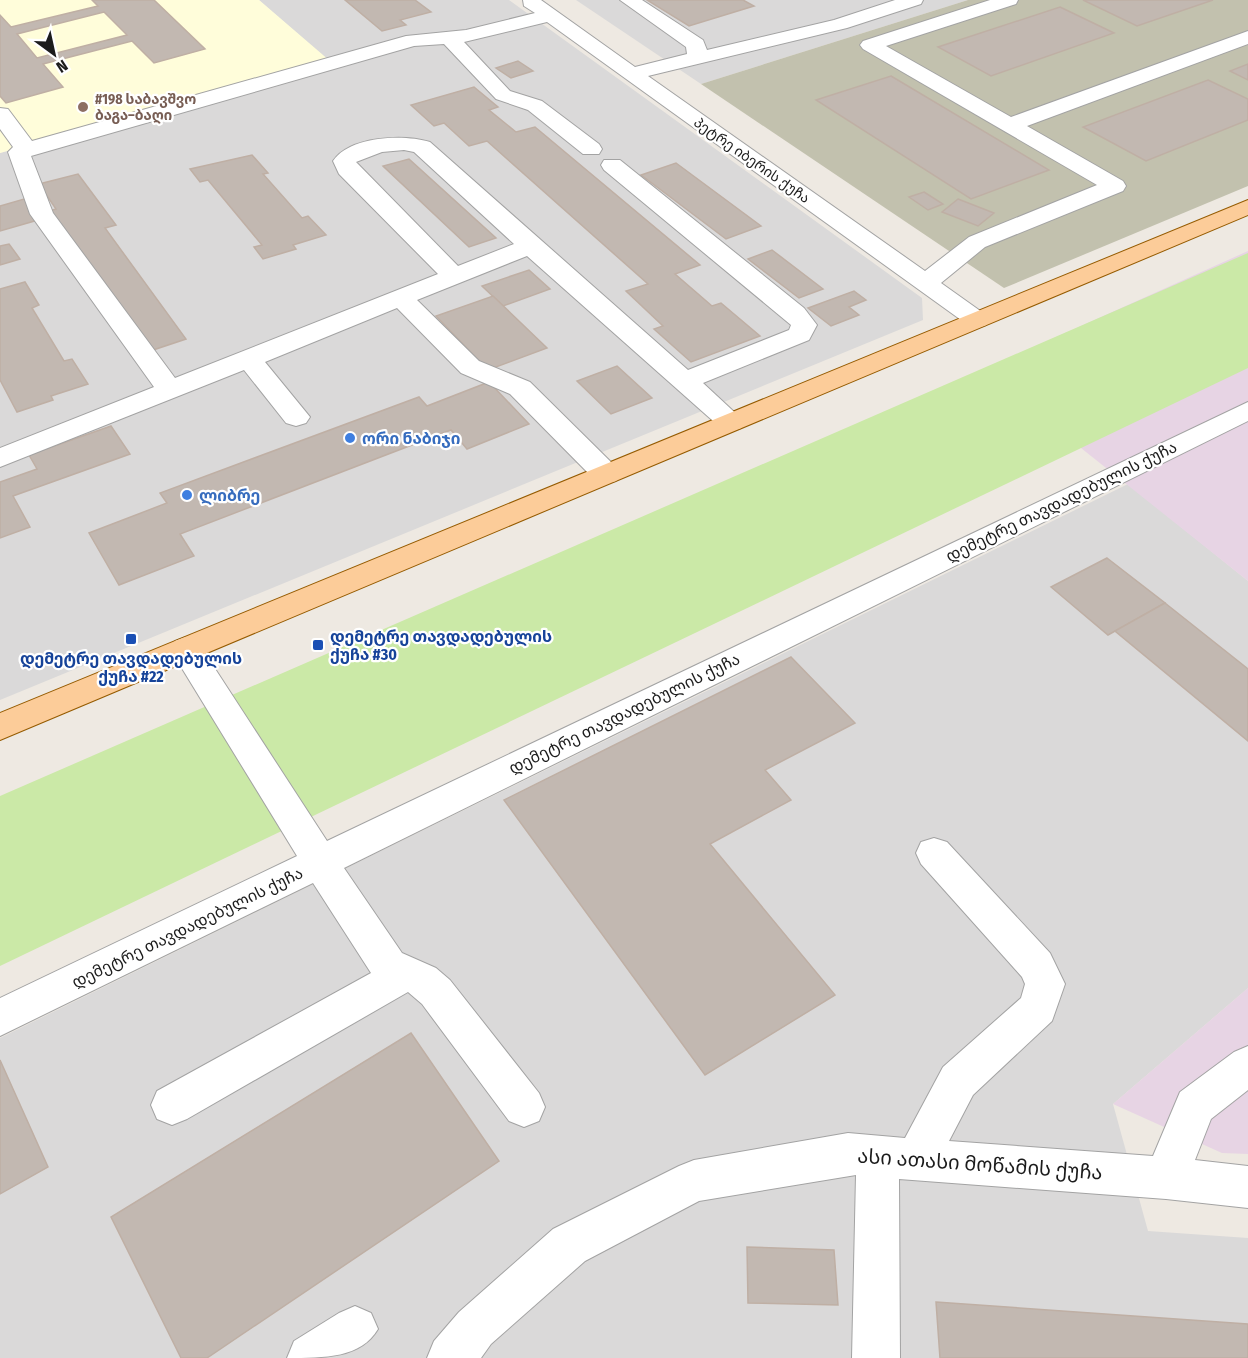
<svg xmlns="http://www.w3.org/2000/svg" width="1248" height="1358" viewBox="0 0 1248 1358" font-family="'Fira Sans Condensed','Noto Sans Georgian',sans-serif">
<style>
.residential{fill:#dad9d9}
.industrial{fill:#e7d4e4}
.education{fill:#fffdda}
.construction{fill:#c2c1ae}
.grass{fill:#cbe9a7}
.building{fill:#c2b8b1;stroke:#bfafa4;stroke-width:1.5;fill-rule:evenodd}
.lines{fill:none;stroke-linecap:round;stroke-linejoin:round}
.minor-casing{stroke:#a3a3a3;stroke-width:2}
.major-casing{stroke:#955b00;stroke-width:2}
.minor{fill:#fff;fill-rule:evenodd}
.major{fill:#fccc99;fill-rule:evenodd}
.education-dot{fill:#8d6e63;stroke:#fff;stroke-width:2}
.shop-dot{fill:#3f7fe0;stroke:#fff;stroke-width:2}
.transit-dot{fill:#1a4fb4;stroke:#fff;stroke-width:2}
.labels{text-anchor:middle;stroke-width:4.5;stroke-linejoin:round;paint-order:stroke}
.far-education-label{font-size:14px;font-weight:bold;fill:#785e54;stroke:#fff;text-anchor:start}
.far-street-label{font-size:14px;fill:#1c1c1c;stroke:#fff}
.shop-label{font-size:16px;font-weight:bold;fill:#366cbe;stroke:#fff;text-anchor:start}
.street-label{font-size:16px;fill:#1c1c1c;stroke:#fff}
.transit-label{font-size:16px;font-weight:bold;fill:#164399;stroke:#fff;text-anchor:start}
.near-street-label{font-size:20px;fill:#1c1c1c;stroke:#fff}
</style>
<rect width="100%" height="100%" fill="#eee9e2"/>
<g class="residential">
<polygon points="259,0 509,0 922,298 923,320 0,700 0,153 329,61"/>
<polygon points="576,0 968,0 701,84"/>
<polygon points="1128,484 1248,581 1248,988 1113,1104 1148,1231 1248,1238 1248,1358 0,1358 0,1038"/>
</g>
<g class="industrial">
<polygon points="1248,251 1248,581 983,370"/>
<polygon points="1248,988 1248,1154 1222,1153 1113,1104"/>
</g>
<polygon class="education" points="0,0 259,0 330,61 0,153"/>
<polygon class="construction" points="968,0 1248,0 1248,186 1004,288 701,84"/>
<polygon class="grass" points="1248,253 1248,368 0,966 0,796"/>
<g class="building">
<path d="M92 0H154L205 49 154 63 132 41 43 64 63 87 6 103 0 96V15L11 27 98 6ZM104 12 127 35 37 58 17 34Z"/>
<polygon points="345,0 415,0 431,12 400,20 406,25 382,31"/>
<polygon points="647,0 743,0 754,6 689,26"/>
<polygon points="1083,0 1213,0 1137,26"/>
<polygon points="1060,7 1114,33 991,76 938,47"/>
<polygon points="518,61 533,71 511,78 496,68"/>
<polygon points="1248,64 1248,80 1230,71"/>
<polygon points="891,76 1049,170 971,199 816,100"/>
<polygon points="1208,80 1248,99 1248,120 1146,161 1083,127"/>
<polygon points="474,87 498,107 489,110 516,132 535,127 700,265 675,274 712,306 721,303 760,336 691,362 654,329 663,326 626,291 648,284 487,141 469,146 444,123 434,126 411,105"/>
<polygon points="252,155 268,173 263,174 302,218 308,216 326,235 293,245 296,249 263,259 254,247 262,245 208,180 200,182 190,169"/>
<polygon points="409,159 496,238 469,247 383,166"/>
<polygon points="676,163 761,226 726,239 641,175"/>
<polygon points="78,174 116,225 105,228 186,339 147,352 49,211 56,209 39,184"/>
<polygon points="924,192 943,204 928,210 909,197"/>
<polygon points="24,199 38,220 0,231 0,206"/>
<polygon points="958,199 994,213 978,226 942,212"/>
<polygon points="9,244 20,259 0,265 0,246"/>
<polygon points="772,250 823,289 799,298 748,259"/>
<polygon points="529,270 550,289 503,306 482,286"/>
<polygon points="25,282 39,305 32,308 64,361 72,359 88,384 51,396 53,400 17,412 0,380 0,289"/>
<polygon points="854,291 866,300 849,307 859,315 831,326 808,308"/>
<polygon points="493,296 547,348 488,370 436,316"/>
<polygon points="617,366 652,398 611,414 577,381"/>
<polygon points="489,382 529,424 467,449 451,430 180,534 194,556 119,585 89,533 167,503 160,493 419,397 427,406"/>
<polygon points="111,426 130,454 13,496 30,527 0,538 0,482 37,469 29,455"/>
<polygon points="1107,558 1165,603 1108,635 1051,587"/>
<polygon points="1165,603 1248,669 1248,741 1115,631"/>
<polygon points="791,657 855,723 765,770 791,800 710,844 835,995 705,1075 504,800"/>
<polygon points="411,1033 499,1161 207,1358 181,1358 111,1217"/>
<polygon points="0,1060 48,1167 0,1194"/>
<polygon points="747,1247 834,1250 838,1305 748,1303"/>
<polygon points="936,1302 1248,1324 1248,1358 940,1358"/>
</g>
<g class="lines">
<defs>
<g id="minor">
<path d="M523 0H541L635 67 687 54 686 47 620 0H642L703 40 707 50 834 20 895 0H923L921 4 847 28 648 76 925 271 969 237 1097 185 863 49 860 45 863 41 990 0H1018L1016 4 886 46 1011 117 1248 31V44L1027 126 1123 181 1126 186 1123 191 985 247 941 283 986 315 990 320 986 325 977 328 968 325 547 22 464 42 510 91 542 101 599 144 602 149 599 154H583L528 110 496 99 444 44 414 46 31 156 53 213 175 378 438 274 339 174 333 161C350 136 403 134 430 142L688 370 789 330 791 325 604 170 601 165 604 160H620L804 308 817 325 809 340 703 383 745 422 741 428 731 431 721 428 527 256 417 300 479 361 530 382 616 467 620 474 616 481 606 483 596 481 510 394 461 373 397 308 265 362 310 417 306 423 296 426 286 423 244 370 0 467V448L154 387 30 214 8 152 13 147 0 129V108L8 109 32 141 406 36 466 30 535 13 524 6ZM404 150 414 152 514 244 458 266 356 162 382 152Z"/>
<polygon points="1248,402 1248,421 344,868 402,953 436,968 450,980 539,1093 545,1107 539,1121 524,1127 509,1121 422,1004 408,992 187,1119 172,1125 157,1119 151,1105 157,1091 371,973 313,883 0,1036 0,998 297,856 175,657 170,649 175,641 186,637 197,641 327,841"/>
<polygon points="934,838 947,842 1050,953 1065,984 1052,1021 973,1095 949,1141 1153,1156 1180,1092 1234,1052 1248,1046 1248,1090 1211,1119 1195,1160 1248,1166 1248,1208 1166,1199 899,1179 900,1358 852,1358 856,1175 699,1201 585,1261 491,1344 481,1358 427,1358 434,1341 459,1312 553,1229 679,1166 694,1160 848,1133 905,1138 943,1067 1021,998 1025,984 1022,977 921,864 916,853 921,842"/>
<path d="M355 1306 371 1313 378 1329C361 1358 325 1358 287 1358L294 1341 339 1313Z"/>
</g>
<polygon id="major" points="1248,200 1248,215 0,740 0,713"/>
</defs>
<use href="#minor" class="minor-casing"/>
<use href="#major" class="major-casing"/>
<use href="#minor" class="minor"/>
<use href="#major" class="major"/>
</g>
<circle class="education-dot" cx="83" cy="107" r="6"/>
<g class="shop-dot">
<circle cx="350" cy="438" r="6"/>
<circle cx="187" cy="495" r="6"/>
</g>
<g class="transit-dot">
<rect x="125" y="633" width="12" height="12" rx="3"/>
<rect x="312" y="639" width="12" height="12" rx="3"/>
</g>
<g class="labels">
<g class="far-education-label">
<text x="95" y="104">#198 საბავშვო<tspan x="95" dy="16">ბაგა–ბაღი</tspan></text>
</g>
<g class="far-street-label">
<text transform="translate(752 160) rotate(35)" y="5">პეტრე იბერის ქუჩა</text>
</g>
<g class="shop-label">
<text x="362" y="444">ორი ნაბიჯი</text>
<text x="199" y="501">ლიბრე</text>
</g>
<g class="street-label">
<text transform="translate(1061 501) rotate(-26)" y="6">დემეტრე თავდადებულის ქუჩა</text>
<text transform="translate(624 713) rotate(-26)" y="6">დემეტრე თავდადებულის ქუჩა</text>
<text transform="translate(187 927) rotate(-26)" y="6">დემეტრე თავდადებულის ქუჩა</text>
</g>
<g class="transit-label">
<text x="330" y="642">დემეტრე თავდადებულის<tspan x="330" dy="18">ქუჩა #30</tspan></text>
<text x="131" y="664" text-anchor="middle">დემეტრე თავდადებულის<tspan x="131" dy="18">ქუჩა #22</tspan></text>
</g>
<g class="near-street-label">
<text transform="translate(980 1164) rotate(4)" y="7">ასი ათასი მოწამის ქუჩა</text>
</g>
</g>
<g transform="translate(54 54) rotate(147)" stroke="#ffffff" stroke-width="4.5" paint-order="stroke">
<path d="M0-4.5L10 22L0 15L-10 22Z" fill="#1c1c1c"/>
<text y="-9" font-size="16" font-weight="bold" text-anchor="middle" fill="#1c1c1c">N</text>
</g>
</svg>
